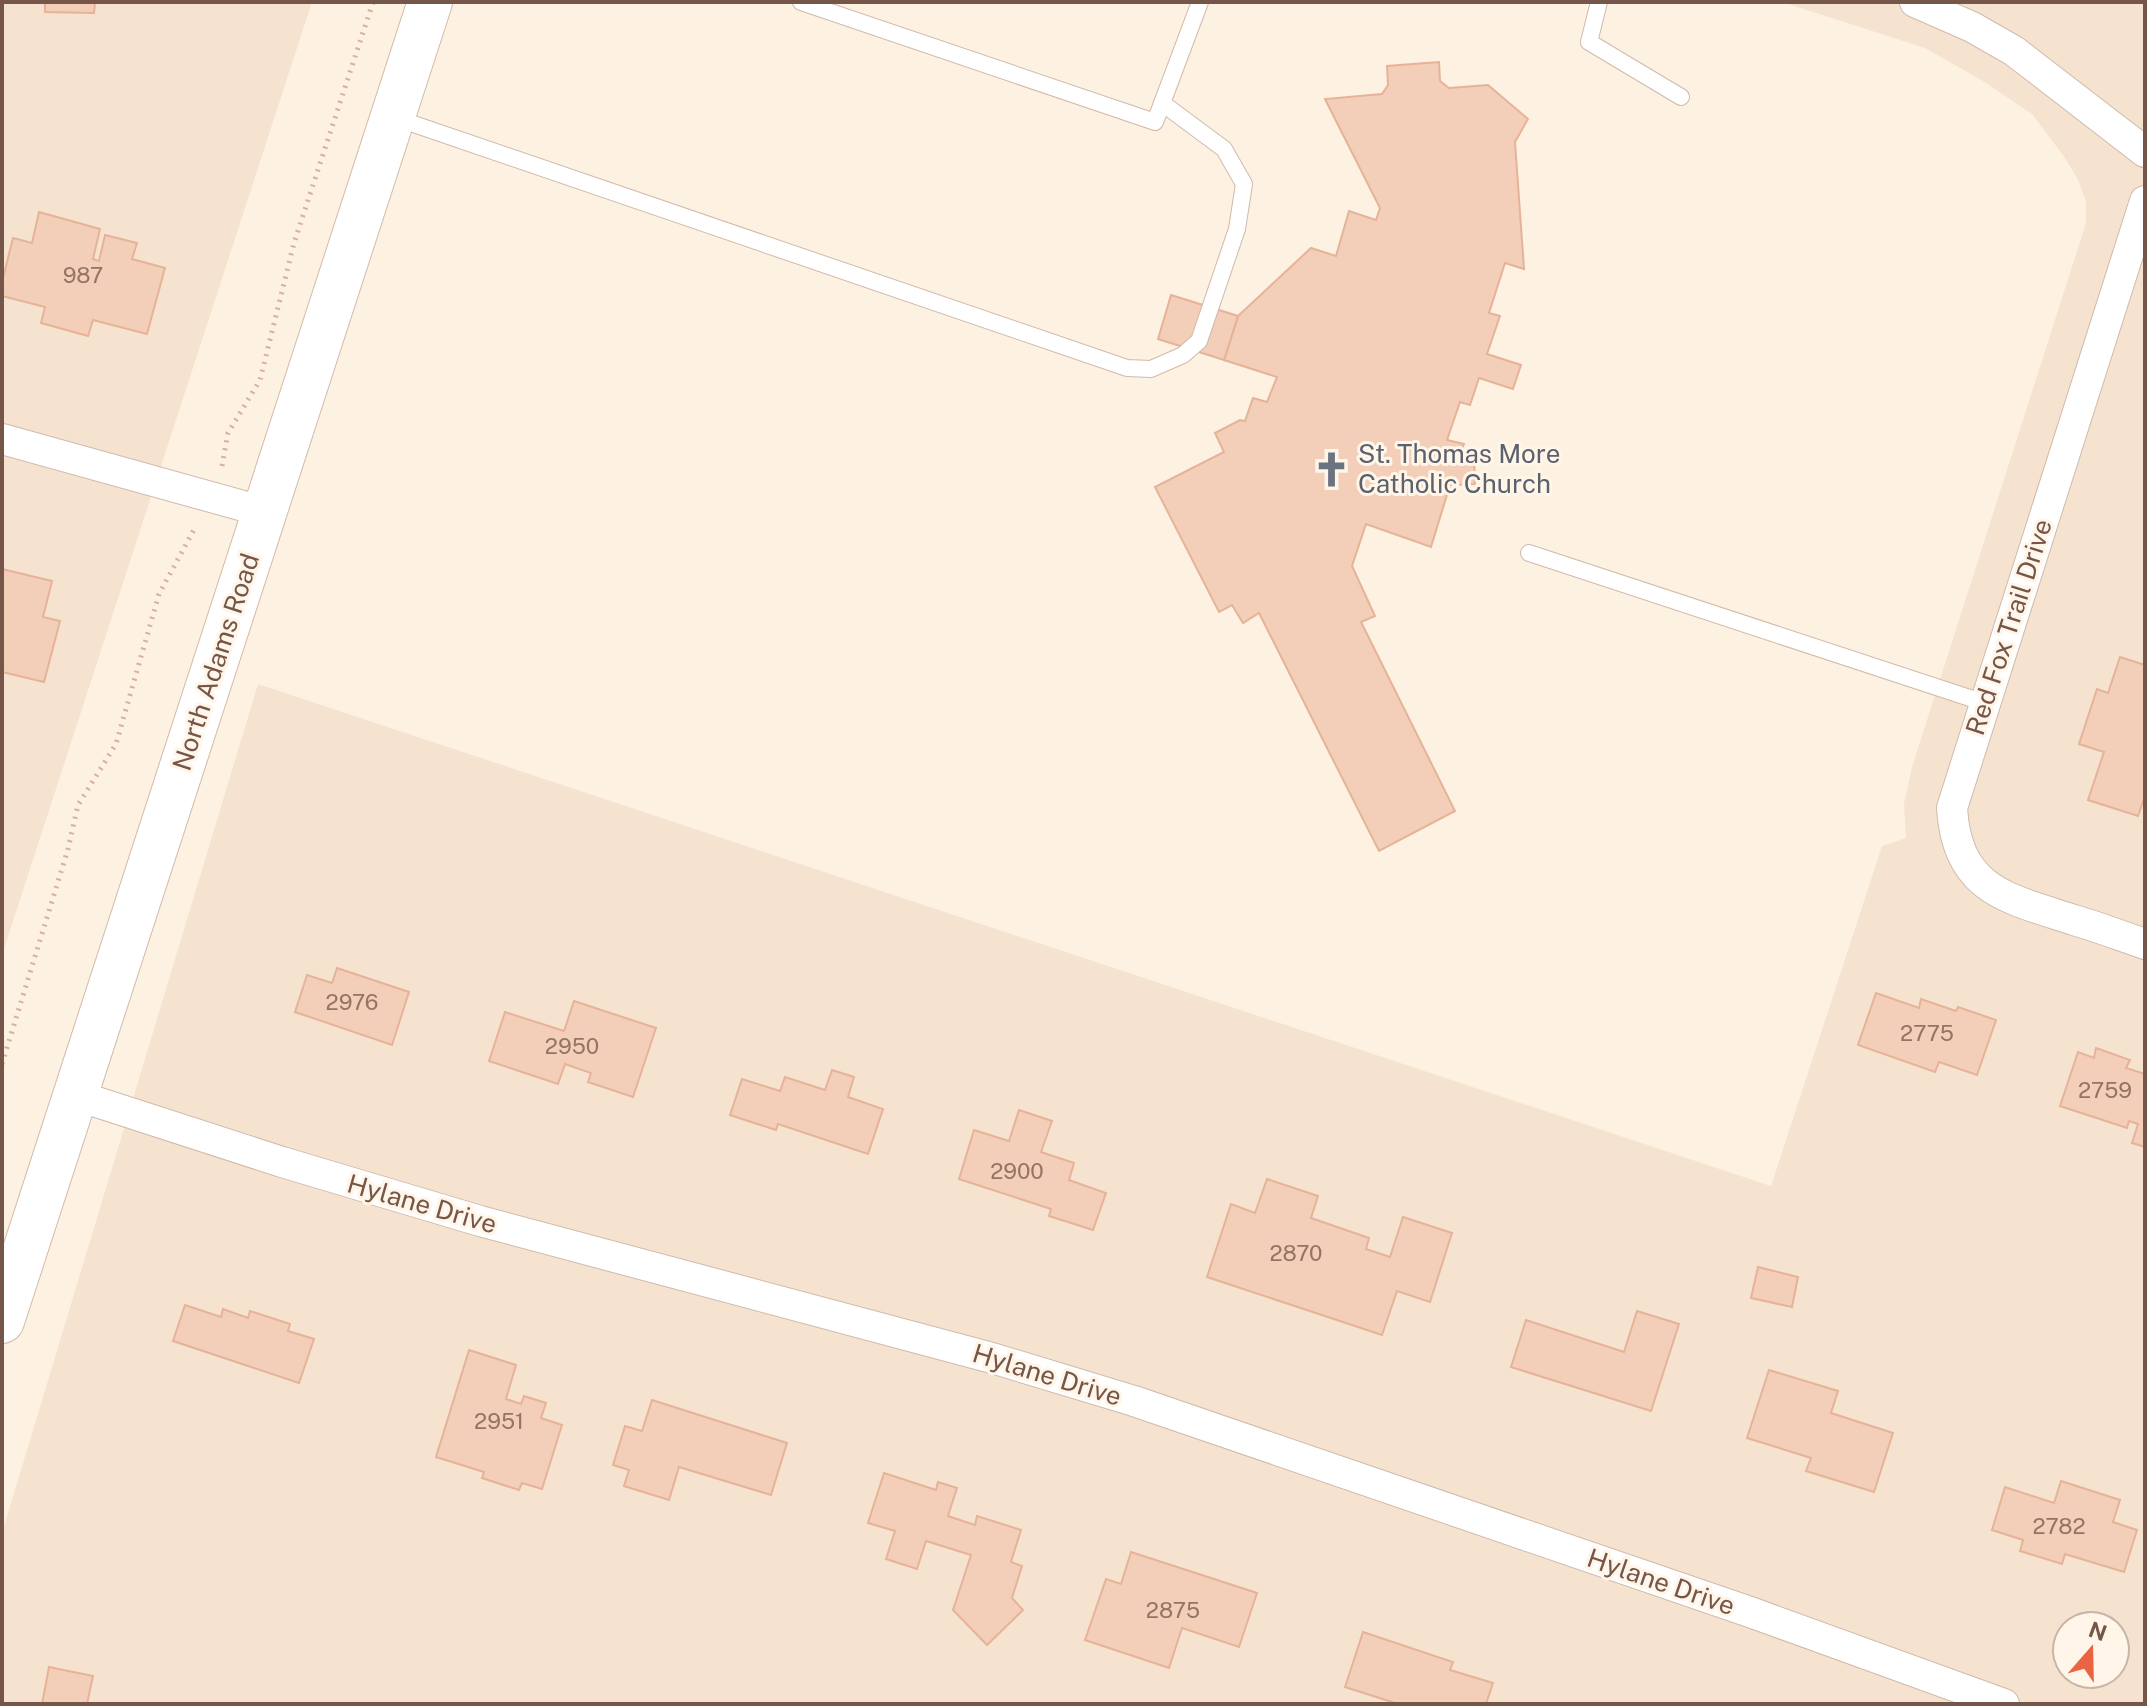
<svg xmlns="http://www.w3.org/2000/svg" width="2147" height="1706" viewBox="0 0 2147 1706" font-family="'Public Sans',sans-serif">
<style>
.residential{fill:#f5e3d0;fill-rule:evenodd}
.building{fill:#f3ceb8;stroke:#e6b398;stroke-width:2}
.lines{fill:none;stroke-linecap:round;stroke-linejoin:round}
.lane-casing{stroke:#d0baab;stroke-width:18}
.street-casing{stroke:#d0baab;stroke-width:32}
.secondary-casing{stroke:#d3baa8;stroke-width:46}
.path{stroke:#d8b19c;stroke-width:5;stroke-dasharray:2 6;stroke-linecap:butt}
.lane{stroke:#fff;stroke-width:16}
.street{stroke:#fff;stroke-width:30}
.secondary{stroke:#fff;stroke-width:44}
.labels{text-anchor:middle;stroke-width:6;stroke-linejoin:round;paint-order:stroke}
.number-label{font-size:22px;fill:#947464}
.worship-label{font-size:26px;fill:#5b616d;stroke:#fff5e8;text-anchor:start}
.street-label{font-size:26px;fill:#755648;stroke:#fff5e8}
</style>
<rect width="100%" height="100%" fill="#fdf1e2"/>
<g class="residential">
<polygon points="2,2 312,2 2,955"/>
<path d="M1782 2H2145V1704H2V1533L258 684 1771 1186 1882 846 1906 838 1904 804 1912 767 2086 223V202L2078 180 2065 158 2032 114 1983 81 1925 48ZM2067 1626H2115V1674H2067Z"/>
</g>
<g class="building">
<polygon points="45,2 95,2 94,13 45,12"/>
<polygon points="1439,62 1440,81 1449,88 1488,85 1528,119 1515,142 1524,269 1505,263 1489,313 1500,316 1487,354 1521,365 1513,389 1479,378 1470,405 1460,402 1447,440 1464,444 1461,451 1474,455 1475,484 1450,485 1431,547 1366,524 1352,566 1375,616 1361,622 1455,811 1379,851 1259,613 1243,623 1232,605 1219,612 1155,487 1224,452 1215,433 1240,420 1245,421 1253,398 1267,402 1277,377 1224,360 1238,316 1311,248 1336,256 1349,211 1376,220 1380,208 1325,99 1382,94 1388,85 1387,66"/>
<polygon points="39,212 100,229 93,259 99,261 105,235 137,243 132,259 165,268 147,334 93,320 88,336 41,323 45,307 2,296 2,282 13,238 32,243"/>
<polygon points="1171,295 1238,316 1224,360 1158,339"/>
<polygon points="2,569 52,581 43,617 60,621 44,682 2,672"/>
<polygon points="2120,657 2145,665 2145,796 2138,816 2088,800 2104,752 2079,744 2097,689 2108,693"/>
<polygon points="337,968 409,992 392,1045 295,1012 307,975 332,983"/>
<polygon points="1876,993 1919,1008 1921,999 1956,1011 1958,1007 1996,1020 1977,1075 1939,1062 1935,1072 1858,1045"/>
<polygon points="574,1001 656,1028 633,1097 588,1082 591,1073 565,1064 558,1084 489,1061 505,1012 564,1031"/>
<polygon points="2096,1048 2130,1060 2126,1068 2145,1074 2145,1147 2132,1143 2138,1124 2129,1121 2127,1128 2060,1106 2078,1052 2094,1058"/>
<polygon points="832,1070 854,1077 848,1097 883,1109 868,1154 778,1124 776,1130 730,1115 742,1079 780,1091 785,1077 825,1090"/>
<polygon points="1019,1110 1052,1121 1041,1152 1074,1163 1069,1180 1106,1193 1093,1230 1049,1216 1051,1209 959,1179 974,1130 1009,1141"/>
<polygon points="1267,1179 1318,1196 1311,1218 1369,1238 1366,1249 1390,1257 1403,1217 1452,1233 1430,1302 1397,1291 1382,1335 1207,1277 1231,1204 1255,1213"/>
<polygon points="1758,1267 1798,1277 1792,1307 1751,1298"/>
<polygon points="185,1305 221,1317 223,1309 248,1318 250,1311 290,1324 288,1331 314,1339 299,1383 173,1341"/>
<polygon points="1637,1311 1679,1324 1651,1411 1511,1367 1526,1320 1624,1352"/>
<polygon points="469,1350 516,1365 506,1399 521,1404 524,1396 546,1403 541,1418 562,1425 542,1489 522,1483 519,1490 482,1478 484,1472 436,1457"/>
<polygon points="1769,1370 1838,1391 1831,1413 1893,1433 1874,1492 1806,1471 1811,1458 1747,1438"/>
<polygon points="652,1400 787,1443 771,1495 679,1467 669,1500 624,1486 629,1470 613,1465 625,1426 642,1431"/>
<polygon points="884,1473 936,1490 938,1482 957,1488 948,1516 975,1525 977,1516 1021,1530 1011,1562 1022,1566 1012,1598 1023,1610 987,1645 953,1610 971,1555 926,1541 917,1569 886,1559 895,1531 868,1523"/>
<polygon points="2061,1481 2120,1500 2113,1522 2137,1530 2124,1572 2065,1554 2062,1564 2020,1551 2023,1540 1992,1530 2005,1487 2054,1503"/>
<polygon points="1131,1552 1257,1593 1239,1647 1182,1628 1169,1668 1085,1640 1106,1579 1121,1584"/>
<polygon points="1363,1632 1453,1662 1450,1670 1493,1683 1486,1704 1398,1704 1345,1687"/>
<polygon points="49,1667 93,1676 87,1704 42,1704"/>
</g>
<g class="lines">
<defs>
<g id="lane">
<polyline points="801,2 1155,122 1200,2"/>
<polyline points="1599,2 1589,42 1681,97"/>
<polyline points="396,118 1127,368 1151,369 1183,355 1199,341 1237,229 1244,184 1224,149 1162,103"/>
<polyline points="1529,553 1985,703"/>
</g>
<g id="street">
<polyline points="1915,2 1972,27 2014,51 2145,152"/>
<path d="M2145 201 1952 808C1957 890 2006 898 2074 920 2098 927 2121 936 2145 944"/>
<polyline points="2,439 265,512"/>
<polyline points="75,1095 282,1162 480,1221 992,1358 1134,1401 1750,1612 2004,1704"/>
</g>
<polyline id="secondary" points="2,1321 430,2"/>
</defs>
<use href="#lane" class="lane-casing"/>
<use href="#street" class="street-casing"/>
<use href="#secondary" class="secondary-casing"/>
<g class="path">
<polyline points="222,466 228,433 260,380 294,243 373,2"/>
<polyline points="2,1064 68,849 78,805 116,744 159,594 196,526"/>
</g>
<use href="#lane" class="lane"/>
<use href="#street" class="street"/>
<use href="#secondary" class="secondary"/>
</g>
<defs>
<symbol id="church-bare" viewBox="-9 -9 18 18"><path d="M-1.2-6h2.4v3.5h3.3v2.4h-3.3V6h-2.4V-.1h-3.3v-2.4h3.3Z" fill="#6b7280" stroke="#fff5e8" stroke-width="2.5" paint-order="stroke"/></symbol>
</defs>
<g fill-rule="evenodd">
<use href="#church-bare" x="1306" y="444" width="51" height="51"/>
</g>
<g class="labels">
<g class="number-label">
<text x="83" y="283">987</text>
<text x="352" y="1010">2976</text>
<text x="1927" y="1041">2775</text>
<text x="572" y="1054">2950</text>
<text x="2105" y="1098">2759</text>
<text x="1017" y="1179">2900</text>
<text x="1296" y="1261">2870</text>
<text x="499" y="1429">2951</text>
<text x="2059" y="1534">2782</text>
<text x="1173" y="1618">2875</text>
</g>
<g class="worship-label">
<text x="1358" y="463">St. Thomas More<tspan x="1358" dy="30">Catholic Church</tspan></text>
</g>
<g class="street-label">
<text transform="translate(2009 627) rotate(-72)" y="9">Red Fox Trail Drive</text>
<text transform="translate(216 662) rotate(-72)" y="9">North Adams Road</text>
<text transform="translate(422 1204) rotate(16)" y="9">Hylane Drive</text>
<text transform="translate(1047 1375) rotate(17)" y="9">Hylane Drive</text>
<text transform="translate(1661 1582) rotate(19)" y="9">Hylane Drive</text>
</g>
</g>
<rect width="2147" height="1706" fill="none" stroke="#755648" stroke-width="8"/>
<g transform="translate(2091 1650) rotate(20)"><circle r="38" fill="#fff5e8" stroke="#c8b5a8" stroke-width="2"/>
<path d="M0-6L14 30L0 20L-14 30Z" fill="#ea6343"/>
<text y="-12" font-size="22" font-weight="bold" text-anchor="middle" fill="#755648">N</text>
</g>
</svg>
